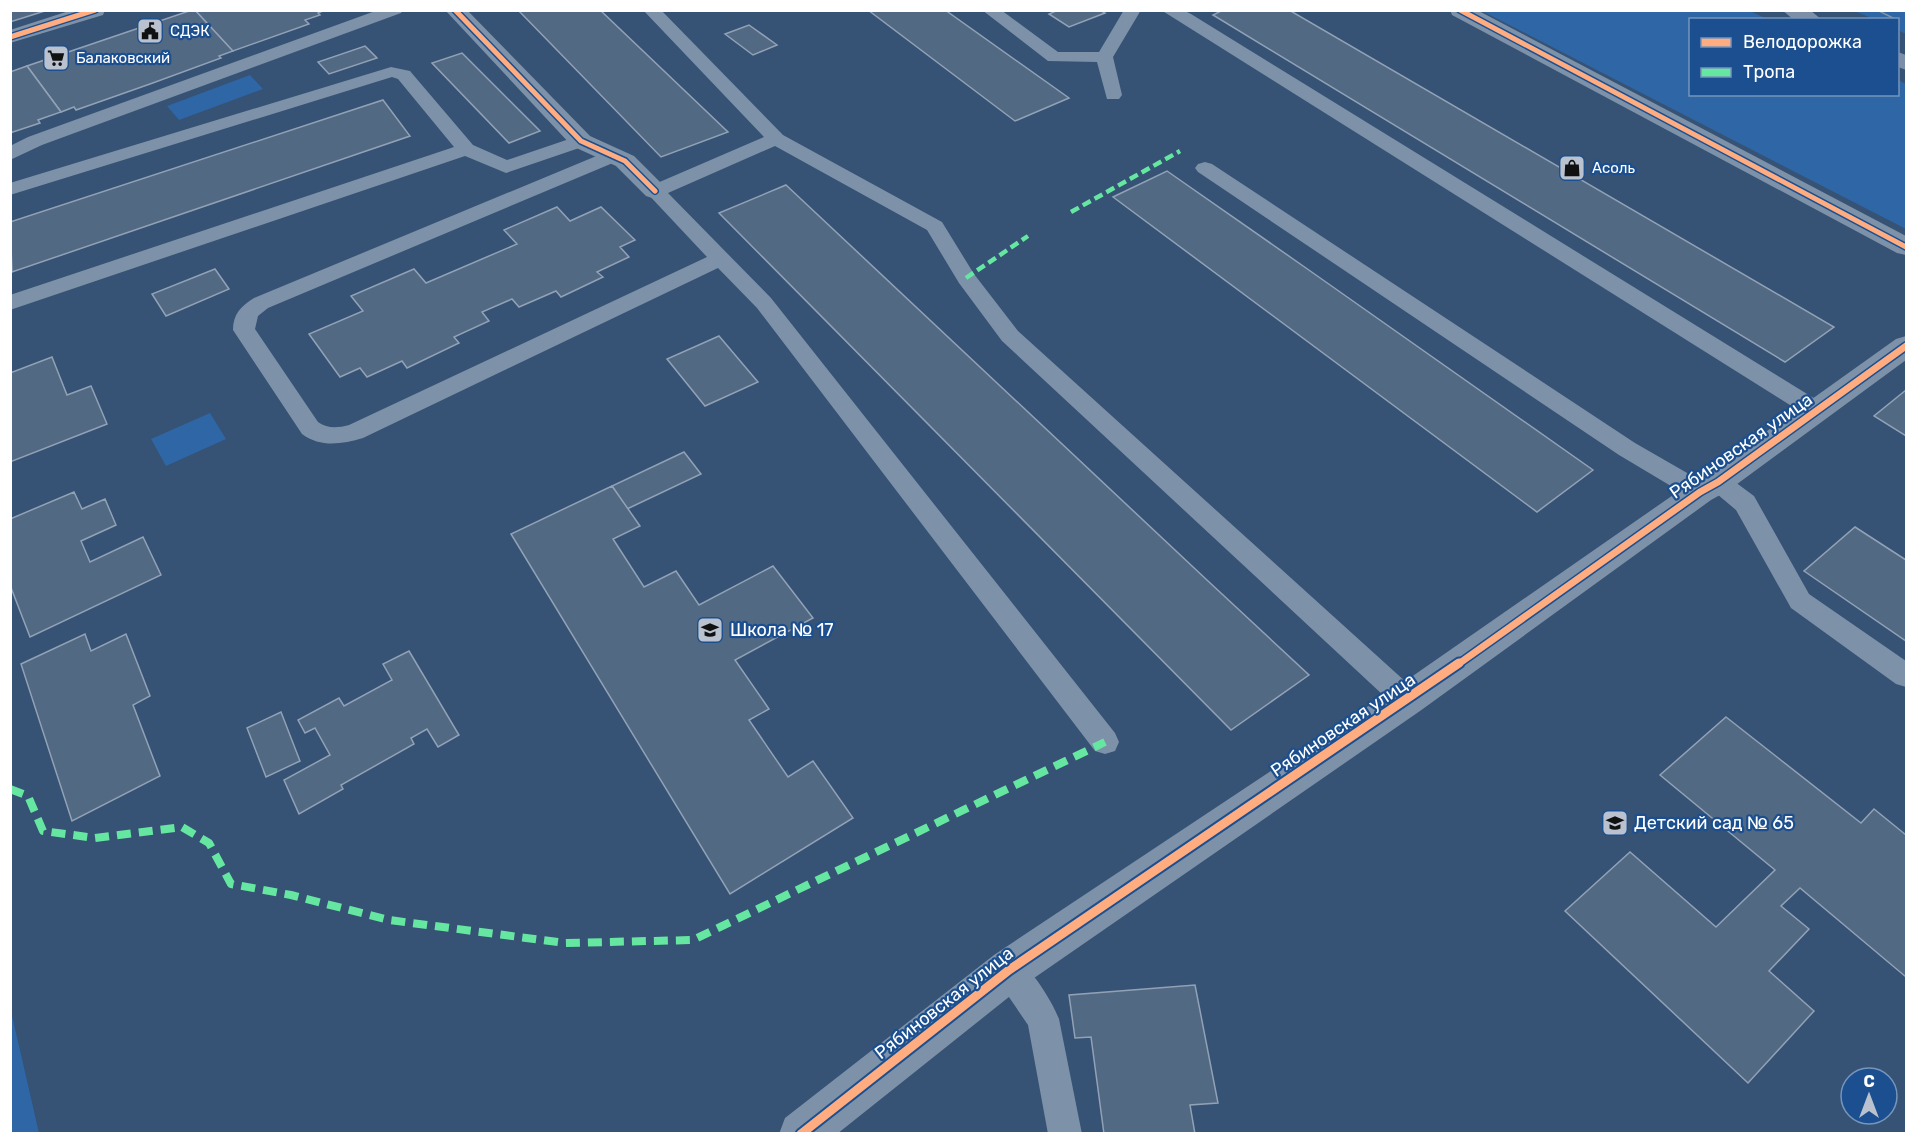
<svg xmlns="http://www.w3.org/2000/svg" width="1917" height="1144" viewBox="0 0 1917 1144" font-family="Rubik,sans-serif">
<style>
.green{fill:#2f66a5}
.building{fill:#526984;stroke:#92a2b6;stroke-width:1.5}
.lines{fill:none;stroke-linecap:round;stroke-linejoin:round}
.service{fill:#7d92a8;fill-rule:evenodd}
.minor{fill:#7d92a8;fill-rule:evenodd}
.tertiary{fill:#7d92a8;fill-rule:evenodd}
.primary{fill:#7d8ea7;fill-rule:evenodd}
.tram{stroke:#7e92a7;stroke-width:1.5}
.quiet-far1{stroke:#66e7a1;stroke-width:4.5;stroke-dasharray:9 4.5;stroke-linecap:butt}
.quiet{stroke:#66e7a1;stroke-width:8;stroke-dasharray:14 8;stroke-linecap:butt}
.cycleway-far2-casing{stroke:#1b4f8f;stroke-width:8}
.cycleway-far1-casing{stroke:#1b4f8f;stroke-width:10}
.cycleway-casing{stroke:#1b4f8f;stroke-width:13}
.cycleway-far2{stroke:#ffac80;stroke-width:5}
.cycleway-far1{stroke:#ffac80;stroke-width:7}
.cycleway{stroke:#ffac80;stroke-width:9}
.labels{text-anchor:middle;stroke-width:4.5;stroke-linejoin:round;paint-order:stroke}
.far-poi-label{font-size:15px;fill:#fff;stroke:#1b4f8f;text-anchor:start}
.street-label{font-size:18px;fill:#fff;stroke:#1b4f8f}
.poi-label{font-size:18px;fill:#fff;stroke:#1b4f8f;text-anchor:start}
</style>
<rect width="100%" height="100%" fill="#365274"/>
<g class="green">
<polygon points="1748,10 1767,19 1690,20 1690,94 1898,94 1898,80 1906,84 1906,229 1482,11"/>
<polygon points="1854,11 1906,11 1906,34 1898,30 1898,20 1874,19"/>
<polygon points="250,75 263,89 179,120 167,106"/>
<polygon points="210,413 226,439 166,466 151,439"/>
<polygon points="11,1011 39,1133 11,1133"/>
</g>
<g class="building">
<polygon points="10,10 48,10 10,22"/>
<polygon points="192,10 195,10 233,51 219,56 221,58 150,84 76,110 74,107 61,112 27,66"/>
<polygon points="195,10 325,10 318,13 320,15 305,20 309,24 233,51"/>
<polygon points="518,10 600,10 728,132 661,157"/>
<polygon points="868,10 945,10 1069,98 1015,121"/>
<polygon points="1058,10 1100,10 1105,13 1069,27 1049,14"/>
<polygon points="1223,10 1289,10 1834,327 1785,362 1213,15"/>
<polygon points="749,25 777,45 753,55 725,34"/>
<polygon points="365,46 377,58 329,74 318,62"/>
<polygon points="462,53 540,131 509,143 432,63"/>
<polygon points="27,66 61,112 38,120 40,123 10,133 10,72"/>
<polygon points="383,100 410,136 12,272 10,222"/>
<polygon points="1167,171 1306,268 1593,470 1537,512 1113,197"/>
<polygon points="786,185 1208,581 1309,675 1231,730 719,213"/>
<polygon points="557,207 570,221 601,207 635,240 620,247 629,257 597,272 603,277 561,297 556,291 519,307 512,299 482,312 489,321 454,337 459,343 407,368 402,361 367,377 360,368 340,377 309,334 363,311 351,296 414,269 426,283 517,244 504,230"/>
<polygon points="215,269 229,289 166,316 152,294"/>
<polygon points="719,336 758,382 705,406 667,359"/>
<polygon points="52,357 67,395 91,386 107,424 10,462 10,373"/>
<polygon points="1906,390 1906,436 1874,416"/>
<polygon points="684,452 701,474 627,509 612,486"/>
<polygon points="612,486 640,526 613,539 644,587 676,571 699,605 773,566 813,618 735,660 769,709 749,720 788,777 813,761 853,818 730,894 511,534"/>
<polygon points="74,492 82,509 105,499 116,525 81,541 90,562 143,537 161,575 30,637 10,585 10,519"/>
<polygon points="1855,527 1906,560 1906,641 1804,571"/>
<polygon points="85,634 91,651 126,634 150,696 133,705 160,776 72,821 21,664"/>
<polygon points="409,651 459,735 438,747 427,729 411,738 414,744 341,785 343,789 299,814 284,780 330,755 315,728 305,733 298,720 339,698 344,706 392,680 383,664"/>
<polygon points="281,712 300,761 266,777 247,728"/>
<polygon points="1726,717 1861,823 1874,809 1906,835 1906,977 1800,888 1781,906 1809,929 1769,971 1814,1011 1748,1083 1565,911 1630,852 1716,927 1775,870 1660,775"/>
<polygon points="1195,985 1218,1103 1190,1105 1195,1134 1104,1134 1091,1037 1075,1038 1069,995"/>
</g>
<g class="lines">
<g class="service">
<polygon points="378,10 403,10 401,13 42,145 10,160 10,146 28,137"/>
<path d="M643 10H661L783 135 942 222 974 274 1018 331 1417 692 1421 700 1417 708 1407 712 1397 708 1002 341 959 283 927 230 775 146 668 193 771 298 1115 733 1119 742 1115 751 1105 754 1095 751 757 308 718 268 363 438C342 444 321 448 302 434L233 330C233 314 241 306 254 298L606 152H620L622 156 620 160 268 308 258 316 255 329 318 422C328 429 337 428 349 425L707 257 645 191 648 187 764 137Z"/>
<polygon points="982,10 1001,10 1058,52 1099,52 1124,10 1141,10 1113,57 1122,95 1119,99 1107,99 1097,62 1048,61"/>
<polygon points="1161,10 1183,10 1191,14 1825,405 1828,411 1825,417 1817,419 1809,417"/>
<polygon points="391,67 410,71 473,145 507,160 581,135 588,137 590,141 588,145 506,173 465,156 10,310 10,295 454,147 398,79 392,77 10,195 10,183"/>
<polygon points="1205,162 1212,164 1635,443 1708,485 1706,482 1709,476 1718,473 1727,476 1754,496 1809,594 1906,661 1906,687 1896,684 1791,608 1736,510 1711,489 1712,492 1709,498 1700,501 1691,498 1619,455 1198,172 1195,168 1198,164"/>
<path d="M1009 954C1028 962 1051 999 1059 1019L1082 1134H1048L1028 1025 998 981 993 970 998 959Z"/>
</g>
<g class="minor">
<polygon points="445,10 467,10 590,136 634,156 664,186 668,191 664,196 655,199 646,196 616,166 572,146"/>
<polygon points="1450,10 1477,10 1906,236 1906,255 1897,253 1452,15"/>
<polygon points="1906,336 1906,360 1729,490 1711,500 1420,711 1024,985 837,1134 779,1134 785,1118 994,955 1394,689 1689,484 1707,474 1896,339"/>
</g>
<polygon class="tertiary" points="72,10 105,10 103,15 10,43 10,30"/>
<g class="primary">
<polygon points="1782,10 1810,10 1822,20 1794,20"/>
<polygon points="1898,52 1906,55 1906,70 1898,67"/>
</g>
<polyline class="tram" points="1877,10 1897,20"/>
<g class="quiet-far1">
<polyline points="1071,212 1180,151"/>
<polyline points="966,278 1028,236"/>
</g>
<polyline class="quiet" points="10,789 28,796 43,831 95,838 182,827 209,843 231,884 291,895 389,920 565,943 693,940 1105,742"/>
<defs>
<g id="cycleway-far2">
<polyline points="455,10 581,141 625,161 655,191"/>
<polyline points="1460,10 1906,247"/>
<polyline points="10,37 95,10"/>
</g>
<polyline id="cycleway-far1" points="1457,665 1700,492 1718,482 1906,346"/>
<polyline id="cycleway" points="801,1134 1009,970 1459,663"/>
</defs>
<use href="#cycleway-far2" class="cycleway-far2-casing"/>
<use href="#cycleway-far1" class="cycleway-far1-casing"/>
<use href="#cycleway" class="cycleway-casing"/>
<use href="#cycleway-far2" class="cycleway-far2"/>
<use href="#cycleway-far1" class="cycleway-far1"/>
<use href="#cycleway" class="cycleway"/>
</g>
<defs>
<symbol id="civic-square" viewBox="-11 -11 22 22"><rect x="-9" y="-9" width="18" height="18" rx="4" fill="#b9c2ce" stroke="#1b4f8f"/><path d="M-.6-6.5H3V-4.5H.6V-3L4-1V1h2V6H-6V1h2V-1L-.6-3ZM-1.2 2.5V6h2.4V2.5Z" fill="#111"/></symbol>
<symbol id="supermarket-square" viewBox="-11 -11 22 22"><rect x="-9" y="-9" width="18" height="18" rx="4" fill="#b9c2ce" stroke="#1b4f8f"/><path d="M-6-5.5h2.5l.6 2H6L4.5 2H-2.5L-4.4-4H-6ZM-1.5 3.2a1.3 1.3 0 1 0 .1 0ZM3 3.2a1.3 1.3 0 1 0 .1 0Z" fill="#111"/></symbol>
<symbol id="shop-square" viewBox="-11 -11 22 22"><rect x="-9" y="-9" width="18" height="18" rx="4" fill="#b9c2ce" stroke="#1b4f8f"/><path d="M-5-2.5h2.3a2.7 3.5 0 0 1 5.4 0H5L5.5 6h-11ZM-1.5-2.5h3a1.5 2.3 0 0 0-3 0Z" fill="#111"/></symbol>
<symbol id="school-square" viewBox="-11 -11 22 22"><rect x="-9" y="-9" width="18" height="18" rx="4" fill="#b9c2ce" stroke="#1b4f8f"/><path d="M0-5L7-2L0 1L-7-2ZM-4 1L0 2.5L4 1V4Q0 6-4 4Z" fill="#111"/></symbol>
</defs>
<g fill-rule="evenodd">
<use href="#civic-square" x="135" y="16" width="30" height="30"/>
<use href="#supermarket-square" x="41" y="43" width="30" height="30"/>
<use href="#shop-square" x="1557" y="153" width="30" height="30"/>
<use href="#school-square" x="695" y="615" width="30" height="30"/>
<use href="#school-square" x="1600" y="808" width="30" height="30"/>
</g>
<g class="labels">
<g class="far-poi-label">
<text x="170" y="36">СДЭК</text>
<text x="76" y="63">Балаковский</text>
<text x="1592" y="173">Асоль</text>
</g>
<g class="street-label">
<text transform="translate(1741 446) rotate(-35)" y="6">Рябиновская улица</text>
<text transform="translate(1343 725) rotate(-34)" y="6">Рябиновская улица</text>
<text transform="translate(944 1003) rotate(-38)" y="6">Рябиновская улица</text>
</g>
<g class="poi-label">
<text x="730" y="636">Школа № 17</text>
<text x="1634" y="829">Детский сад № 65</text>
</g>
</g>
<rect width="1917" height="1144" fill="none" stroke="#ffffff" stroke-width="24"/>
<rect x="1689" y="18" width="210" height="78" fill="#1b4f8f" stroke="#7695bc" stroke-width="1.5"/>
<rect x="1701" y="38" width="30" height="9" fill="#ffac80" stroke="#7695bc" stroke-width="1.5"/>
<text x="1743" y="48" font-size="18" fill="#ffffff">Велодорожка</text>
<rect x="1701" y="68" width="30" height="9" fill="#66e7a1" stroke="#7695bc" stroke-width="1.5"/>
<text x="1743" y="78" font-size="18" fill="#ffffff">Тропа</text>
<g transform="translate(1869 1096)"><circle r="28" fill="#1b4f8f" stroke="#7695bc" stroke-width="1.5"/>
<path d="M0-4.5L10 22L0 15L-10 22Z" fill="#b9c2ce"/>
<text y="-9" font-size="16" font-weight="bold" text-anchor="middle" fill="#ffffff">С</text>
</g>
</svg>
